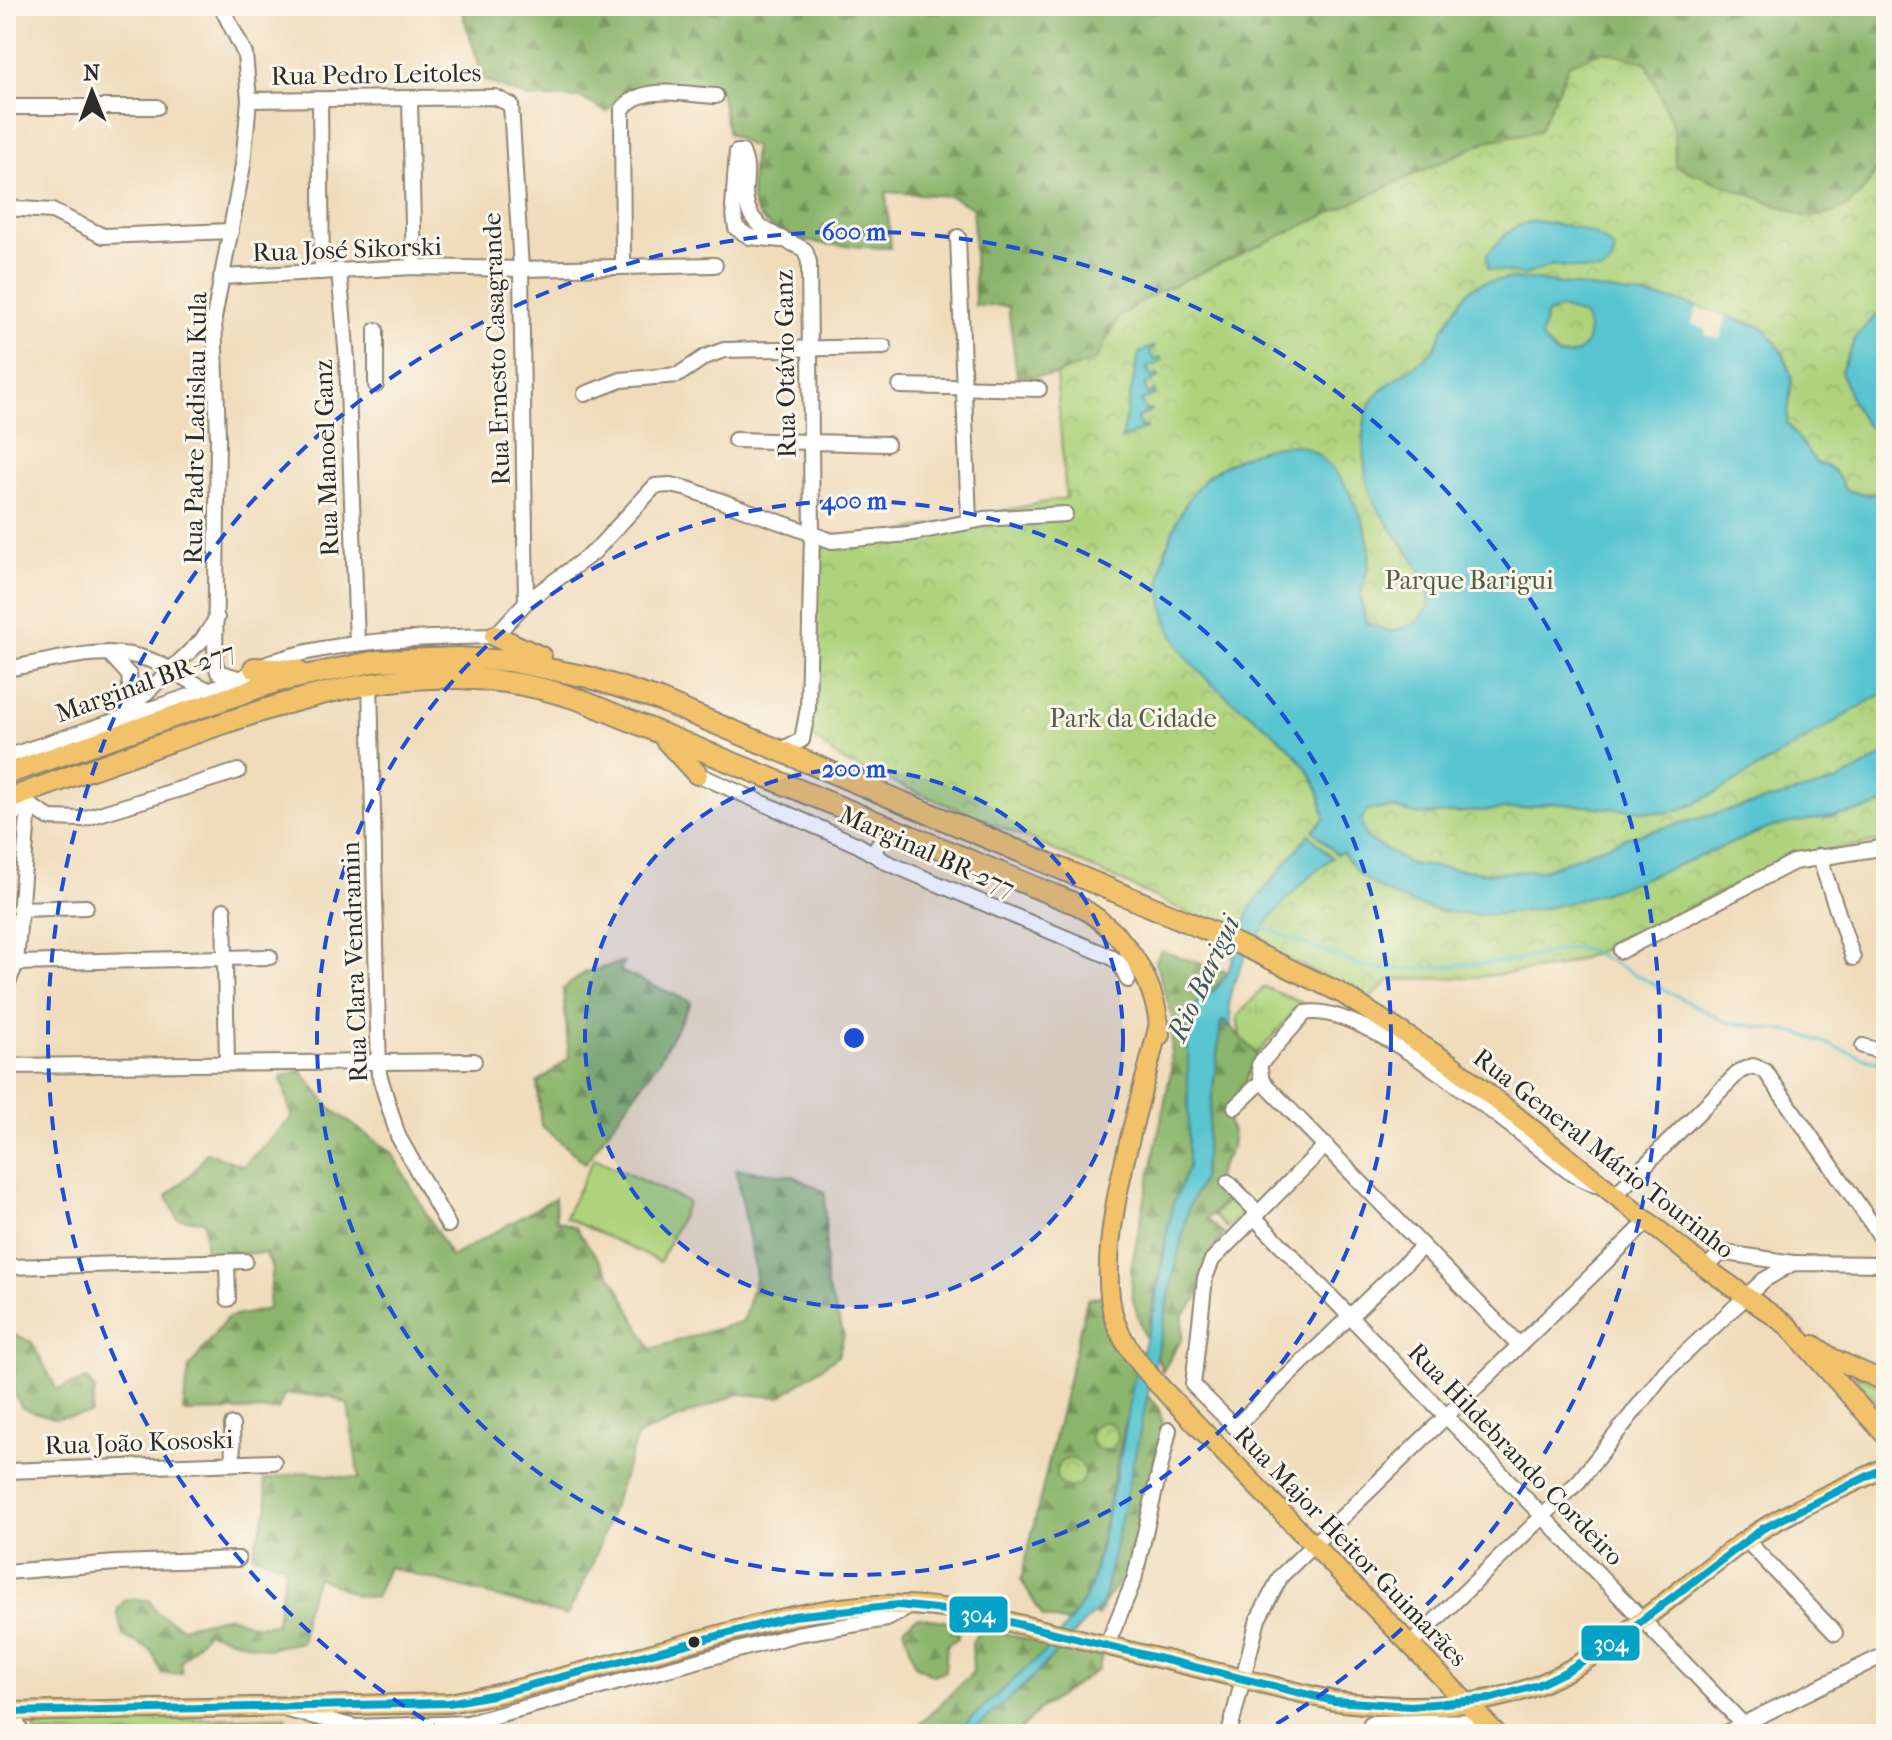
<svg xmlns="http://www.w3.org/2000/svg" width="1892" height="1740" viewBox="0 0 1892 1740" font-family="'IM FELL French Canon',serif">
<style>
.grass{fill:url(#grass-tufts);stroke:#6d7f54;stroke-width:2}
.forest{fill:url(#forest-firs);stroke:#5b704c;stroke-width:2;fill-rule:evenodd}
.park{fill:url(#park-crowns);stroke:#6d7f54;stroke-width:2}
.pitch{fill:#afd37d;stroke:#6d7f54;stroke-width:2}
.water{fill:#59c5d1;stroke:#42787e;stroke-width:2;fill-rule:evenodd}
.pier{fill:#f0dcbb}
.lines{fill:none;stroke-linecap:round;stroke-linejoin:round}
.stream{stroke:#59c5d1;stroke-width:3}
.minor-casing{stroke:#8e8473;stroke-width:18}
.major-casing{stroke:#8e8473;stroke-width:22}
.highway-casing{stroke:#8e8473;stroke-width:24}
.minor{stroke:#fff;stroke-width:14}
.major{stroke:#f2c26a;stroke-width:18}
.highway{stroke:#f2c26a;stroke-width:20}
.bus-1-casing{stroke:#fbf7ec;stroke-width:14}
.bus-1{stroke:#02a3c6;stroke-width:8}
.ring{fill:none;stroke:#1d4ed8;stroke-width:4;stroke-dasharray:14 10}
.bus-dot{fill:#2b2b2b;stroke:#fbf7ec;stroke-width:3}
.labels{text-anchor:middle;stroke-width:6;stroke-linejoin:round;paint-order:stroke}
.street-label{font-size:26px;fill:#2b2b2b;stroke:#fbf7ec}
.park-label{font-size:26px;fill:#535d44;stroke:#fbf7ec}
.water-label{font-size:28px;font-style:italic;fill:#39595d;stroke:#fbf7ec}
.centre{fill:#1d4ed8;stroke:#fbf7ec;stroke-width:4}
.ring-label{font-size:24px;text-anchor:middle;font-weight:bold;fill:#1d4ed8;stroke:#fbf7ec;stroke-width:6;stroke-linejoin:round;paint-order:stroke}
.line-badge{stroke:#fbf7ec;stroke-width:3}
.badge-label{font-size:22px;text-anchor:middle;font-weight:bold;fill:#fff}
</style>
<defs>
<pattern id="grass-tufts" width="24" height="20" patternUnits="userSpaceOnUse" patternTransform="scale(2)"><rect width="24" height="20" fill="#afd37d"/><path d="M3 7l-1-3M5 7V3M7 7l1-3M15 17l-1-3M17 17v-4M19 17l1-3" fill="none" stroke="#97b56c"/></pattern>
<pattern id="forest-firs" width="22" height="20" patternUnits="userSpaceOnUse" patternTransform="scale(2)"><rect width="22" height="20" fill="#8bb56c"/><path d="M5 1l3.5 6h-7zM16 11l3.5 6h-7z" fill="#729359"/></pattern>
<pattern id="park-crowns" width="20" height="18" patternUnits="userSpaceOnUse" patternTransform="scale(2)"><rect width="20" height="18" fill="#afd37d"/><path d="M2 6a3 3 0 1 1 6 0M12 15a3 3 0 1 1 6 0" fill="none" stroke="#97b56c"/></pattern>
</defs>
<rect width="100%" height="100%" fill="#fbf7ec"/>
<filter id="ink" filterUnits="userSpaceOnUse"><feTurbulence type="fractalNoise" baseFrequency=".0125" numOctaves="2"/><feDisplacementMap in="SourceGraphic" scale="16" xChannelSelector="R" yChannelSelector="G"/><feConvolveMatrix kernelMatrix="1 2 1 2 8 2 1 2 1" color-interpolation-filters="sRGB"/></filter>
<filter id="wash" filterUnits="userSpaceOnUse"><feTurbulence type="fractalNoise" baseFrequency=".006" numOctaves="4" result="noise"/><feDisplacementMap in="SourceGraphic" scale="32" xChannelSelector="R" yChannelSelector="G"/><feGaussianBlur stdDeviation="1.8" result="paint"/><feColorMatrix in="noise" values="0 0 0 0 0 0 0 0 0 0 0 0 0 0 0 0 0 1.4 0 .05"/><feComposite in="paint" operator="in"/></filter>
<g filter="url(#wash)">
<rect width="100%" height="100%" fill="#f0dcbb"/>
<polygon class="grass" points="1264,987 1302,1003 1257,1054 1240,1037 1237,1017"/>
<g class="forest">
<path d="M460 6H593L627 17 684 10 688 6H1886V155L1853 206 1830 216 1807 217 1674 166V128L1646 63H1570L1539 131 1487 141 1150 296 1119 317 1096 360 1056 375 1017 377 1008 306H975L973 208 950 196 886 192 891 248C854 246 778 249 756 211 747 196 753 166 754 148L728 133 720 90 661 86 623 91 607 112 581 98H528L484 80Z"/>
<path d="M1161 951 1228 972C1210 999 1201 990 1190 1026L1188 1167 1172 1207 1146 1341 1132 1297 1131 1268 1171 1071 1172 1016 1155 962Z"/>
<polygon points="624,962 620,971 691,1002 658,1062 585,1163 541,1125 537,1083 569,1058 563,989 586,972"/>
<path d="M1225 1021 1226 1028 1230 1026 1257 1054 1240 1094 1226 1107C1225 1121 1236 1132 1232 1146 1228 1159 1217 1166 1216 1182L1230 1196 1207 1219 1224 1234C1201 1263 1211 1292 1183 1314L1182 1339 1162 1372 1157 1356 1188 1208 1202 1179 1221 1022Z"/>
<polygon points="300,1069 331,1109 392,1153 451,1257 555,1198 556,1220 575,1227 616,1283 651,1349 743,1321 756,1275 736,1169 794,1176 825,1192 826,1284 844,1335 838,1356 780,1397 738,1394 638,1435 591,1568 567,1616 388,1567 375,1598 356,1595 317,1577 304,1614 302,1642 267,1649 207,1632 181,1661 182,1673 162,1674 151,1650 123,1636 117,1611 125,1599 149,1600 157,1613 181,1627 229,1616 256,1626 276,1624 286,1566 252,1554 268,1507 264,1480 305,1472 359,1479 348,1405 330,1396 284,1394 278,1410 183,1412 189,1368 227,1318 268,1309 273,1267 265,1253 206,1255 204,1221 178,1219 167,1196 194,1171 207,1152 243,1166 292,1118 281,1078"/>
<path d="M1104 1295 1136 1372 1091 1586 1069 1623 1043 1617 1021 1580 1087 1299ZM1114 1427 1117 1435 1112 1447 1103 1450 1092 1444 1090 1431ZM1068 1459 1077 1461 1083 1477 1078 1484 1057 1468Z"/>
<polygon points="13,1334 32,1342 57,1390 87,1379 95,1390 91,1414 53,1418 22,1408 8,1382"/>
<polygon points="1147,1396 1158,1406 1163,1424 1129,1575 1112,1590 1098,1616 1094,1614 1103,1603"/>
<polygon points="917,1617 959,1623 958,1638 947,1645 945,1671 933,1675 915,1665 904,1628"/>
<polygon points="981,1627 1051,1646 954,1734 910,1734 973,1672 972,1643"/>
<polygon points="1062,1645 1102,1656 1098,1670 1039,1710 1017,1734 969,1734"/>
</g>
<g class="park">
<path d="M1604 51 1646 62 1674 128 1675 166 1807 217C1856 215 1862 192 1886 155V840L1793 857 1602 950 1559 967 1477 977 1390 980 1371 998 1032 840 844 762 811 735 817 549 1066 498 1056 375 1096 360 1119 317 1150 296 1487 141 1539 131 1570 63Z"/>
<polygon points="1853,1373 1886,1388 1886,1416"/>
<circle cx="1104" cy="1436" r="14"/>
<circle cx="1070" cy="1473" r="14"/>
<path d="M286 1717 282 1734C233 1719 207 1730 160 1734 119 1737 77 1734 36 1734L33 1723Z"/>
</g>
<g class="pitch">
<polygon points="594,1158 688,1202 660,1262 565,1217"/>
<polygon points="1233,1195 1247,1208 1227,1228 1213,1215"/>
</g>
<g class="water">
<path d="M1538 221C1566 227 1595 226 1615 251L1611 265 1601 272 1554 265 1524 275 1488 269 1487 255C1504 236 1512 223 1538 221Z"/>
<path d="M1528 279 1678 301 1765 328 1784 355 1792 377 1787 423 1817 464C1831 464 1840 477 1845 490L1871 495 1886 487V691L1723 789 1682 810 1663 813 1551 803 1524 808 1420 815 1393 808 1368 810 1361 820 1366 837 1409 864 1492 873 1544 870 1629 837 1836 782 1886 754V803C1851 817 1814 817 1778 826 1757 831 1736 842 1716 850 1621 887 1505 941 1403 900 1378 889 1357 877 1343 852L1336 854 1313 830 1325 818C1322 806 1320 789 1313 778 1269 705 1169 688 1161 590 1158 557 1179 508 1200 484 1220 463 1270 441 1300 446 1316 449 1336 471 1345 485 1355 502 1367 527 1369 547 1372 582 1352 582 1367 623L1391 632 1417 623 1430 605C1428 564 1394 539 1376 505 1366 486 1363 460 1363 439 1364 424 1365 411 1374 399 1390 378 1414 370 1431 352 1437 345 1441 333 1446 325 1473 278 1474 281 1528 279ZM1560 308 1583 315C1597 338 1582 360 1556 355L1541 338 1546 315Z"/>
<path d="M1876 315 1886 316V436C1856 427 1851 398 1841 371L1856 337Z"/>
<polygon points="1155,346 1150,351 1154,360 1161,357 1162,361 1147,368 1151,377 1158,375 1159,378 1144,385 1148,394 1154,391 1156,394 1141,401 1145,410 1152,410 1137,418 1141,428 1148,427 1121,440 1139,353"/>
<path d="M1309 834 1332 858C1288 892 1245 941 1230 995 1227 1005 1233 1016 1230 1026L1226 1028 1225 1021 1221 1022 1202 1179 1188 1208 1103 1603 1029 1681 969 1734H954L1051 1646 1075 1615 1091 1586 1120 1460 1134 1378 1155 1307 1172 1207 1188 1167V1041L1196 1004 1218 987 1228 972 1251 907Z"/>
</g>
<polygon class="pier" points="1697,307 1727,316 1720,339 1705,335 1706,329 1692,324"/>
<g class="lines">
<polyline class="stream" points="1264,928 1361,966 1390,970 1504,962 1573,948 1589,950 1726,1022 1798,1033 1886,1066"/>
</g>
</g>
<g filter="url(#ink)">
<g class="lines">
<defs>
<g id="minor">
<polyline points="221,6 245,54 249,100 243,165 214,318 218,438 215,661 218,672 241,679"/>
<polyline points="410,99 414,267"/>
<polyline points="249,100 495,97 511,105 521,269 526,602"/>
<polyline points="320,101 322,272"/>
<polyline points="6,107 157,107"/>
<polyline points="6,208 52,211 103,236 231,231"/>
<polyline points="958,237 969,522"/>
<path d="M623 266 622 110C640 83 688 95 716 96"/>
<polyline points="339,270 347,359 357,644"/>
<polyline points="221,277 414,267 521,269 715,265"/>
<polyline points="376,385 376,330"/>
<polyline points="900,386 1039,389"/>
<polyline points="585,394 621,380 678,375 705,357 724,350 884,347"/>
<polyline points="735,440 887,444"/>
<polyline points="109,653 129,675 132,705"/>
<path d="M6 669C51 662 105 643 150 660 169 667 187 680 206 689"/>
<polyline points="370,683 379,1074 398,1136 448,1225"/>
<polyline points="126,712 202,640 217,618"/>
<path d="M780 750 802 740 808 708 812 535 809 262 805 250C777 234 745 230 745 190 746 176 748 165 742 152H737L733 207 736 228 750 237 781 240"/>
<path d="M6 757 241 679C287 640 433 637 495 636L526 602 594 552 655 486 671 485 688 489 832 541 908 534 984 519 1065 514"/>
<polyline points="697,774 858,845 886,862 1109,956 1120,963 1128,980"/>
<polyline points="29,805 50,818 83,819 238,771"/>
<polyline points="6,818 29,805"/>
<polyline points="873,853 889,827"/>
<polyline points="1819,856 1853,958"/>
<polyline points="19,909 86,907"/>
<polyline points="224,910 227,1063"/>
<polyline points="1621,951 1794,862 1886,847"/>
<polyline points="16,963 270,957"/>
<polyline points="6,988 16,963 29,805"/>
<polyline points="1863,1046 1886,1053"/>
<polyline points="6,1066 474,1061"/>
<polyline points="1235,1107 1262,1081"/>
<polyline points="1326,1145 1212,1260 1205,1278 1193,1385 1235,1427 1423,1246"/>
<polyline points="1228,1182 1258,1213"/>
<polyline points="1614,1196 1740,1071 1753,1066 1765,1071 1886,1244"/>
<polyline points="1254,1217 1743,1724"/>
<polyline points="227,1262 228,1299"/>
<polyline points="6,1267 245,1261"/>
<polyline points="1706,1268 1719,1255 1726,1253 1793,1263"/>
<path d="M1519 1345 1262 1081 1259 1065 1305 1013C1364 1000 1522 1136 1572 1174L1595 1185"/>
<polyline points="232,1425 233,1463"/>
<polyline points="6,1471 274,1462"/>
<polyline points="1746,1540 1835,1633"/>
<polyline points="6,1572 116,1563 238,1559"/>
<polyline points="1107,1645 1134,1580 1169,1430"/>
<polyline points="1410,1645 1579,1481 1665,1372 1764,1280 1793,1263 1886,1264"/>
<polyline points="6,1699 22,1734"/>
<polyline points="287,1710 356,1727 468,1723 797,1634 887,1619 915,1604"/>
<polyline points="1371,1723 1484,1721"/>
<polyline points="196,1734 241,1734"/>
<polyline points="1229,1734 1258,1619 1281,1576 1647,1222"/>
<polyline points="1723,1734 1886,1654"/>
</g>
<g id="major">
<path d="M1071 902C1123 928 1156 977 1160 1035"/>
<polyline points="1221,936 1341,993 1451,1064 1706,1268 1788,1326 1886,1436"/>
<path d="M1159 1023C1142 1102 1091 1246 1115 1321 1125 1349 1148 1374 1168 1395L1497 1734"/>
<polyline points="1814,1345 1832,1358 1886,1382"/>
<path d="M6 1712 449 1703 497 1694C560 1678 623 1661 686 1644 786 1616 867 1591 973 1613L1334 1701C1399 1709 1476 1710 1538 1685 1612 1654 1680 1586 1746 1540 1789 1510 1840 1490 1886 1467"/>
</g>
<g id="highway">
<polyline points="495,636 541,657"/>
<polyline points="254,668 297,670"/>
<polyline points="666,740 697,774"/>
<polyline points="6,774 275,682 377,661 459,658 509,661 588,677 657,699 1221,936"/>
<path d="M6 800C71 776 136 753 201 731 331 686 444 654 580 700L1071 902"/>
</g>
</defs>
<use href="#minor" class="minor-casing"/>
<use href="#major" class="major-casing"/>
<use href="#highway" class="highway-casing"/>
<use href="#minor" class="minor"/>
<use href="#major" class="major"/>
<use href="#highway" class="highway"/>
<defs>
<polyline id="bus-1" points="6,1712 449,1703 497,1694 793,1616 898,1605 973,1613 1334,1701 1411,1706 1489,1699 1538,1685 1565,1672 1619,1638 1762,1529 1886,1467"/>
</defs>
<use href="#bus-1" class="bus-1-casing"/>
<use href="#bus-1" class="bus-1"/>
</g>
</g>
<circle cx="854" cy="1038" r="269" fill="#1d4ed8" fill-opacity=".12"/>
<g class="ring">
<circle cx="854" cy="1038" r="269"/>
<circle cx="854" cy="1038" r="537"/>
<path d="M445 1732A806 806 0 1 1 1263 1732"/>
</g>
<circle class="bus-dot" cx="694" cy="1642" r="7"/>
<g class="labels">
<g class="street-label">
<text transform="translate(376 74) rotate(-1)" y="9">Rua Pedro Leitoles</text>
<text transform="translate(347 249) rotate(-2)" y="9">Rua José Sikorski</text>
<text transform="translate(496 349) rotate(-92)" y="9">Rua Ernesto Casagrande</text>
<text transform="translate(785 364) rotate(-91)" y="9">Rua Otávio Ganz</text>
<text transform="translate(195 428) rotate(-89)" y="9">Rua Padre Ladislau Kula</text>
<text transform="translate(326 458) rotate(-92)" y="9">Rua Manoel Ganz</text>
<text transform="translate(145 682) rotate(-20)" y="9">Marginal BR-277</text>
<text transform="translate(927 851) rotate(24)" y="9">Marginal BR-277</text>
<text transform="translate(354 962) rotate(-92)" y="9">Rua Clara Vendramin</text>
<text transform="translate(1604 1153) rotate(38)" y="9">Rua General Mário Tourinho</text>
<text transform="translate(139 1442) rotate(-2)" y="9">Rua João Kososki</text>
<text transform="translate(1516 1454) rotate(46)" y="9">Rua Hildebrando Cordeiro</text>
<text transform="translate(1351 1546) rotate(46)" y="9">Rua Major Heitor Guimarães</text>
</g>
<g class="park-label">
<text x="1469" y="589">Parque Barigui</text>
<text x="1133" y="727">Park da Cidade</text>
</g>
<g class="water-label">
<text transform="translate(1203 978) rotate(-65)" y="10">Rio Barigui</text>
</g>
</g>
<circle cx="854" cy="1038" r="12" class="centre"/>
<g class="ring-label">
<text x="854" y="240">600 m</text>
<text x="854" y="509">400 m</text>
<text x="854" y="777">200 m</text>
</g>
<g class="line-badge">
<rect x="948" y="1595" width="61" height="39" rx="8" fill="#02a3c6"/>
<rect x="1580" y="1624" width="61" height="38" rx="8" fill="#02a3c6"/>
</g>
<g class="badge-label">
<text x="978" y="1622">304</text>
<text x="1611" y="1651">304</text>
</g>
<rect width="1892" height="1740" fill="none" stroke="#fbf7ec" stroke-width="32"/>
<g transform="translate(92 92) rotate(359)" stroke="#fbf7ec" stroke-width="6" paint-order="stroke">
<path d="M0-6L14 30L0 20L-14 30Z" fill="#2b2b2b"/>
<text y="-12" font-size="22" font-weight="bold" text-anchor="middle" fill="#2b2b2b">N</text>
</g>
</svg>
